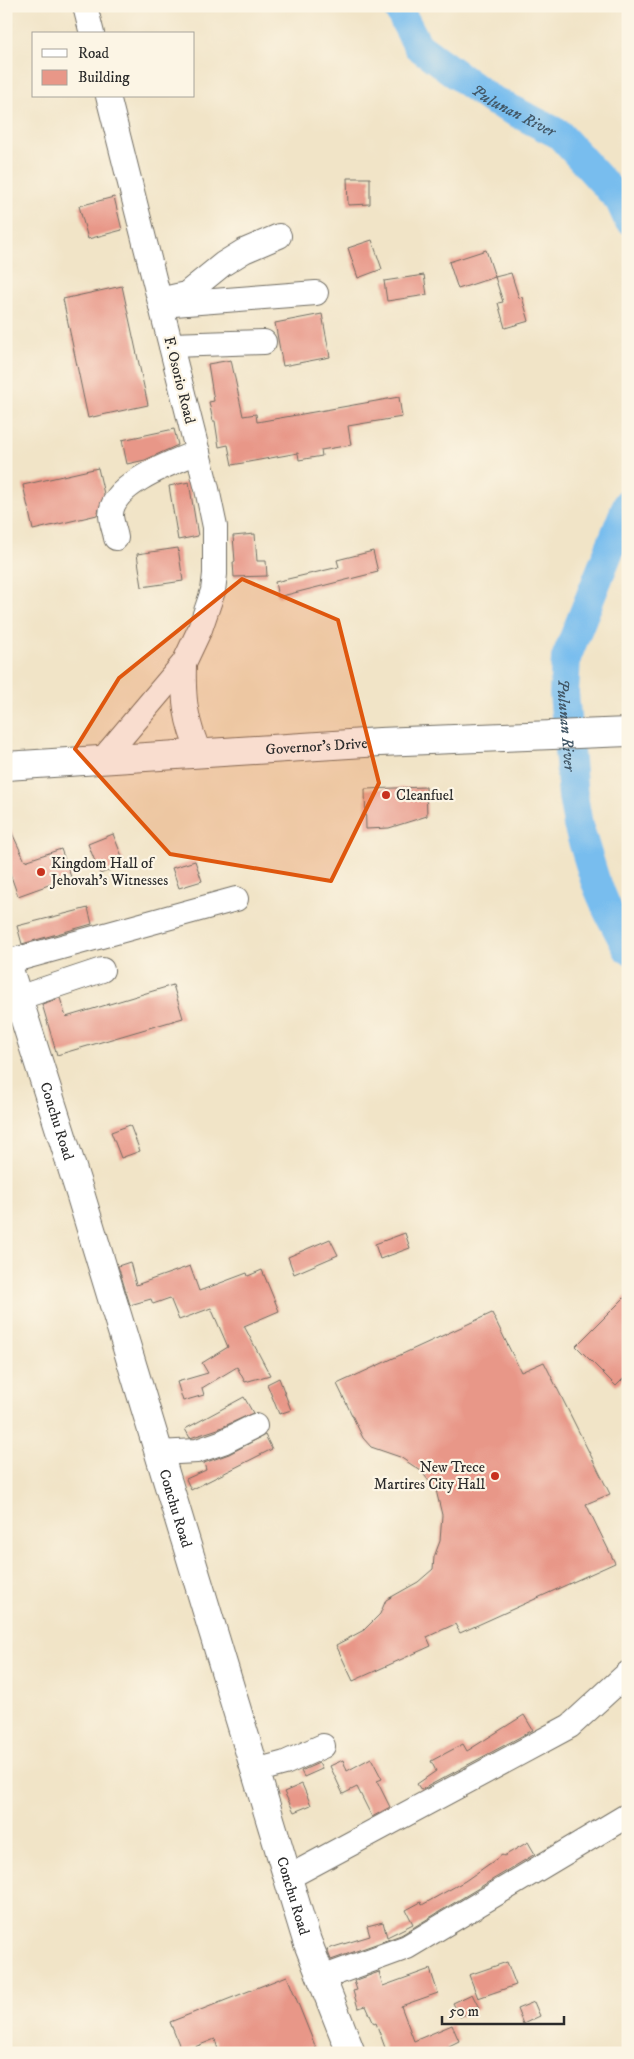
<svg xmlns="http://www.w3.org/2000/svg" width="634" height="2059" viewBox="0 0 634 2059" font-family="'IM FELL DW Pica',serif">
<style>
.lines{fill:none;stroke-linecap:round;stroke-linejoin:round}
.river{stroke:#78bdee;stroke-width:30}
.building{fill:#e89788}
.minor-casing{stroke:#706c62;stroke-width:26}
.major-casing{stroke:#706c62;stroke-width:30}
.minor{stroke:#fff;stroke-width:24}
.major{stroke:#fff;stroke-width:28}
.marked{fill:#df570e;fill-opacity:0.2;stroke:#df570e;stroke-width:4;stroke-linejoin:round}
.poi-dot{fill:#c8321e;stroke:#fcf5e5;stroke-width:2}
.labels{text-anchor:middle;stroke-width:4.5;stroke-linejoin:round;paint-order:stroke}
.street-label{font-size:15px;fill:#2b2b2b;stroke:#fcf5e5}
.poi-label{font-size:15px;fill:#2b2b2b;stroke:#fcf5e5;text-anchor:start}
.water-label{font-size:16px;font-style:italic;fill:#425766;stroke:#fcf5e5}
</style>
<rect width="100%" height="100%" fill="#fcf5e5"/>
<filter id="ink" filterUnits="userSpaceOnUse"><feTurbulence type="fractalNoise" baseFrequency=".02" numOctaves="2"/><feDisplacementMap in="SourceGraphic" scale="10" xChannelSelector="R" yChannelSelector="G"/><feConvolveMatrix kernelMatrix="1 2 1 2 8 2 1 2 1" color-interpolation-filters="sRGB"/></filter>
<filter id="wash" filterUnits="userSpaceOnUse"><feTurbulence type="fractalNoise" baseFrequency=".0096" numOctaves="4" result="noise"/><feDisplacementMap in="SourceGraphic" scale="20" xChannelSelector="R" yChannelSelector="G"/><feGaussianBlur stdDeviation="1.12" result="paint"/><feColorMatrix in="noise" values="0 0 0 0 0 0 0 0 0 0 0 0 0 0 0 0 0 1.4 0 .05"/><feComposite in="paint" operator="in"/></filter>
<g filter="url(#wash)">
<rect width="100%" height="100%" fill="#f1e4c7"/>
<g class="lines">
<g class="river">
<path id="s1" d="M397 6 418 46 490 99 559 134 620 201 628 219"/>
<path id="s2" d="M628 503 566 658 564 693 573 796 578 825 595 880 608 911 628 949"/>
</g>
</g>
<g id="blocks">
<g class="building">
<polygon points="347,178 370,178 370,204 348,205"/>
<polygon points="114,197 122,230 88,239 79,206"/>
<polygon points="372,240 382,269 358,278 348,248"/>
<polygon points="486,250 495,277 458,289 449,262"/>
<polygon points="511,273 519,298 522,297 529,321 505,328 498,303 503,302 495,277"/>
<polygon points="424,275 427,295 387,301 384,281"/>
<polygon points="122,286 148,405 88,418 63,299"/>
<polygon points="322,314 330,357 283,366 275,323"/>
<polygon points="231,360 243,416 256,414 257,422 399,397 402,417 348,426 351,445 321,450 322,456 299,460 298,453 232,465 228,445 219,447 215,421 213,421 209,402 214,401 208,364"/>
<polygon points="174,429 178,445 145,460 127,464 122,440"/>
<polygon points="98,468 104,494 97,515 33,530 23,485"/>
<polygon points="189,482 198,536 178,540 169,486"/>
<polygon points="255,534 257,561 266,561 267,576 234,577 233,562 235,562 233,536"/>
<polygon points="178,548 183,581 142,587 137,554"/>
<polygon points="373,551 378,572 278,597 275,582 339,567 337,560"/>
<polygon points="426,787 427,816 389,828 366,829 365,789"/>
<polygon points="6,820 25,861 61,849 71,877 18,896 6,862"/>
<polygon points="113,834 125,864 100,874 88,844"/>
<polygon points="195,861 202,881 179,888 172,868"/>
<polygon points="88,908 92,924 22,944 17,926"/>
<polygon points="173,985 183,1018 57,1055 42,1004 60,998 66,1017"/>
<polygon points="130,1125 140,1151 121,1158 111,1132"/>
<polygon points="405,1233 410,1248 380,1259 375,1244"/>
<polygon points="330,1239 338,1255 294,1274 288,1257"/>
<polygon points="130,1262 136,1285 190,1266 199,1291 247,1273 248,1276 262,1270 279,1311 244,1326 270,1375 245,1382 237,1367 202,1388 204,1395 183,1401 177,1382 208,1373 202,1363 228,1347 211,1308 179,1320 170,1298 153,1304 151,1299 130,1305 118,1266"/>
<polygon points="628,1294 628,1374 616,1386 576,1346"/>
<polygon points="492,1313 521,1372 544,1362 610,1494 586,1504 615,1563 460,1633 455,1624 427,1637 431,1646 353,1681 336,1645 364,1630 380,1614 386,1600 418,1582 433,1569 434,1557 440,1541 442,1515 436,1490 421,1471 400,1457 371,1447 363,1438 337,1384"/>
<polygon points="279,1378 291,1410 279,1414 267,1384"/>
<polygon points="244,1397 253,1413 218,1429 190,1438 185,1429"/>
<polygon points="265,1435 272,1449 191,1490 186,1479 206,1470 204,1463 229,1454"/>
<polygon points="524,1715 533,1730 421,1790 417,1784 436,1771 431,1761 463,1744 467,1751"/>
<polygon points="371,1758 382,1779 377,1781 390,1807 372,1817 357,1787 343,1794 330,1766 343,1760 347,1771"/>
<polygon points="319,1763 322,1769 304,1777 301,1771"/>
<polygon points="302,1784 311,1805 294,1812 284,1792"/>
<polygon points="528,1842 535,1854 401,1935 331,1960 327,1949 370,1936 367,1926 383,1922 387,1937 413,1924 406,1910 421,1902 422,1905 465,1881 502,1855 504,1856"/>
<polygon points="507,1962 516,1985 478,1998 469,1975"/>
<polygon points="430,1969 438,1993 401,2006 414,2041 452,2025 459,2041 447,2047 449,2053 387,2053 376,2023 374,2024 366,2006 358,2008 353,1991 357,1990 354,1981 379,1972 383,1986"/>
<polygon points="287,1976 318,2053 219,2053 215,2039 182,2052 170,2022"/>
<polygon points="472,1994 479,2008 460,2017 453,2003"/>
<polygon points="534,2002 540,2016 523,2024 517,2009"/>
</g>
</g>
</g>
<g filter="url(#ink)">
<use href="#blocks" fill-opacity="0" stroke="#706c62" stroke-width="1"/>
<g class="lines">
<defs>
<g id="minor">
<polyline points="85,6 92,34"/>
<polyline points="168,298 186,294 223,264 244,251 279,236"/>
<polyline points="161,305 316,293"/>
<polyline points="171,345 264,342"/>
<path d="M116 538C115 531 111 522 111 515 111 484 174 462 198 452"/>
<path d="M184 663C183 696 185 723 200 753"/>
<polyline points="102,760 184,663 200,629 213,591 215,574 215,527 207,489 108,96"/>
<polyline points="7,962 236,899"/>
<polyline points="18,998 102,970"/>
<polyline points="158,1453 197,1451 223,1442 255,1426"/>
<polyline points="255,1771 285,1763 323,1746"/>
<polyline points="287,1878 570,1726 628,1673"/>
<polyline points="322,1978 407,1947 628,1815"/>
</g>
<g id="major">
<path id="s3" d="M6 766 380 742 628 732"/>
<path id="s4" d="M6 960 80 1193 307 1941 351 2053"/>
</g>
</defs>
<use href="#minor" class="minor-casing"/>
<use href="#major" class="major-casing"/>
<use href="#minor" class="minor"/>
<use href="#major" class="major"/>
</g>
</g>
<path class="marked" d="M242 579 338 620 379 783 331 881 170 854 75 749 119 678Z"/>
<g class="poi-dot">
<circle cx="386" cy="795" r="5"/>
<circle cx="41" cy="872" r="5"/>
<circle cx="495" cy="1476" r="5"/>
</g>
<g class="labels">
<g class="street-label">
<text transform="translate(180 380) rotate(76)" y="5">F. Osorio Road</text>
<text dy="5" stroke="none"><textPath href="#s3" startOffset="311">Governor's Drive</textPath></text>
<text dy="5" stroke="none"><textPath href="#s4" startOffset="169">Conchu Road</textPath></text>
<text dy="5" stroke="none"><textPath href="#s4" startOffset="574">Conchu Road</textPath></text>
<text dy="5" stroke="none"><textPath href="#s4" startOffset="979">Conchu Road</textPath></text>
</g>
<g class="poi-label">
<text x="396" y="800">Cleanfuel</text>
<text x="51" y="868">Kingdom Hall of<tspan x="51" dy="17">Jehovah's Witnesses</tspan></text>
<text x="485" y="1472" text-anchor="end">New Trece<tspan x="485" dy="17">Martires City Hall</tspan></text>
</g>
<g class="water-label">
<text dy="6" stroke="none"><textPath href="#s1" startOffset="161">Pulunan River</textPath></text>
<text dy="6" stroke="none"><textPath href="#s2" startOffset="234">Pulunan River</textPath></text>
</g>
</g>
<rect width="634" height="2059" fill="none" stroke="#fcf5e5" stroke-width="25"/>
<rect x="32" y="32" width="162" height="65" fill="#fcf5e5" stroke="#a8a49b"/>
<rect x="42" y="49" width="25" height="8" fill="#ffffff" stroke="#a8a49b"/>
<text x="78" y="58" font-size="15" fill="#2b2b2b">Road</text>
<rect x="42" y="70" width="25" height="15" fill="#e89788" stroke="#a8a49b"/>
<text x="78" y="82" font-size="15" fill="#2b2b2b">Building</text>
<path d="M442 2016v8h122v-8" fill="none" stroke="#2b2b2b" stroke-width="2.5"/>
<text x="449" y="2016" font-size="15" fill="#2b2b2b" stroke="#fcf5e5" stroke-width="4" paint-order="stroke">50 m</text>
</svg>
